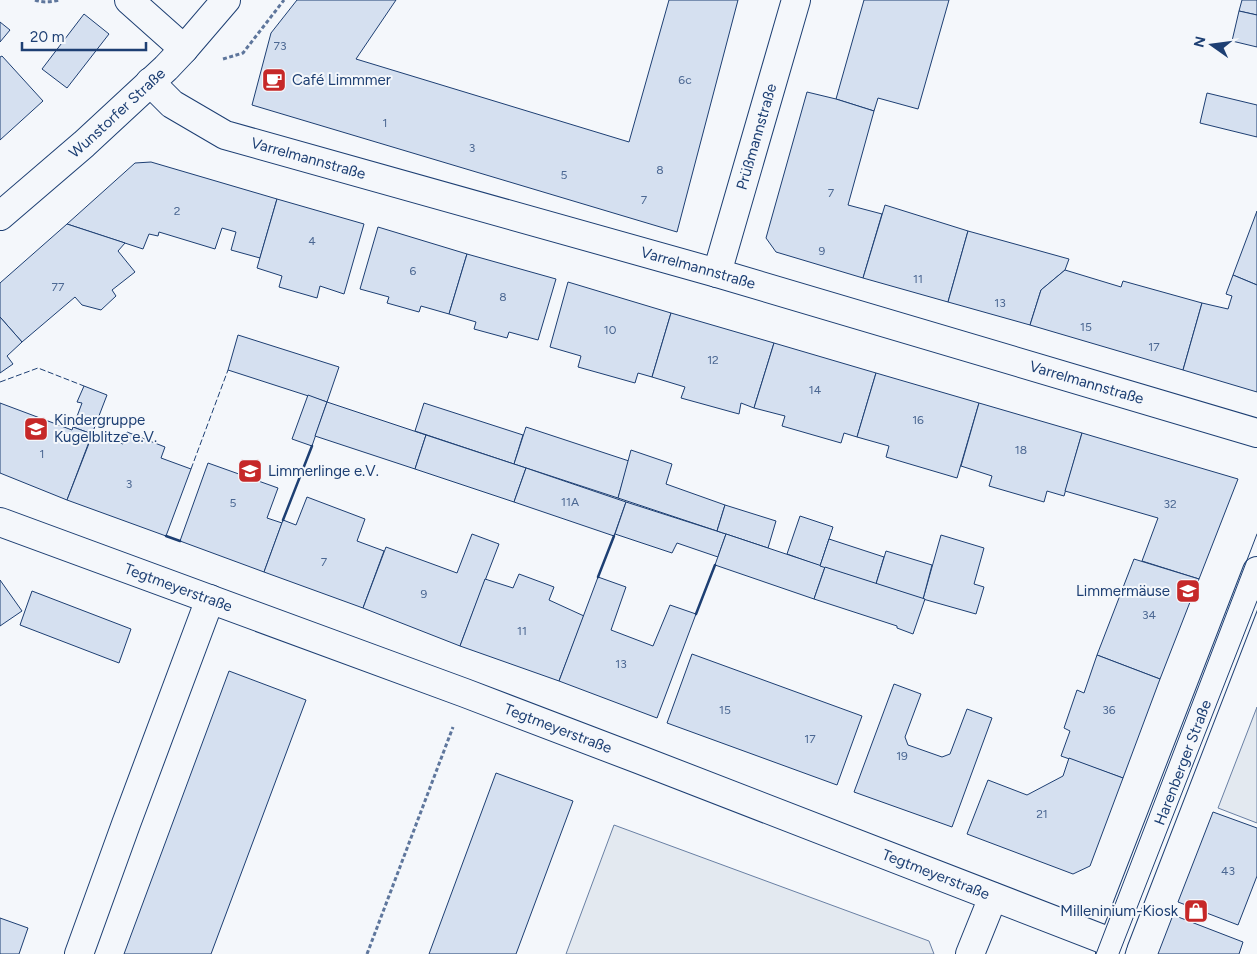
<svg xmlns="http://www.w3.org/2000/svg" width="1257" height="954" viewBox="0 0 1257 954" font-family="Figtree,sans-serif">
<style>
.green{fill:#e3e9f0;stroke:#687fa3}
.building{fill:#d5e0f0;stroke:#1d3f73}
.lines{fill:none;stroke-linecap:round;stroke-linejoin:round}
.minor-casing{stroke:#1d3f73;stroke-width:30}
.major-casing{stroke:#1d3f73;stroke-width:30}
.path{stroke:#5e769c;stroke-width:3;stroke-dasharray:4 2.5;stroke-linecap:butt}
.minor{stroke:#f4f7fb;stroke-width:28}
.major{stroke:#f4f7fb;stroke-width:28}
.tram{stroke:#1d3f73;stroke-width:1}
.fence{stroke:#1d3f73;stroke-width:1;stroke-dasharray:6 2.5;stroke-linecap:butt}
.wall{stroke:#1d3f73;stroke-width:2.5}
.labels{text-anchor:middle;stroke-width:4;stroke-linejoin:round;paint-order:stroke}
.number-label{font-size:12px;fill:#4b6792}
.poi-label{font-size:15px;fill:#1d3f73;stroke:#f4f7fb;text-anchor:start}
.street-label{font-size:15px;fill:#1d3f73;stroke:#f4f7fb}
</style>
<rect width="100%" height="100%" fill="#f4f7fb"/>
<g class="green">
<polygon points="1257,707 1257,823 1218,808"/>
<polygon points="614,825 929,941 934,954 566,954"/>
</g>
<g class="building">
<polygon points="297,0 396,0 356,59 629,142 669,0 738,0 677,232 252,105 271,33"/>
<polygon points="864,0 949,0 918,109 878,98 874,111 836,99"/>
<polygon points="1242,0 1257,0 1257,15 1239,11"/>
<polygon points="1239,11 1257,15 1257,47 1232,41"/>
<polygon points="84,14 109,34 67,88 42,69"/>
<polygon points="0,22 10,30 0,42"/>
<polygon points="2,56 43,101 0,140 0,57"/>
<polygon points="807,92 836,99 874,111 848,205 882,214 863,278 776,252 766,238"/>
<polygon points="1207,93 1257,105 1257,137 1200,123"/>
<polygon points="151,162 277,199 260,258 231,250 236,232 222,228 215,249 159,232 158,236 149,234 143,249 67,224 135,163"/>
<polygon points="277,199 364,224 344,294 320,286 317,298 279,287 282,276 257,268"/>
<polygon points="885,205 968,231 948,302 863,278"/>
<polygon points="1257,211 1257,285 1233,275"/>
<polygon points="67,224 125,243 118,251 135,272 112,290 116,296 101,310 82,305 75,297 22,342 0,317 0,283"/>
<polygon points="378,227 467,254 449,314 421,306 419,312 387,303 389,297 360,289"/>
<polygon points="968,231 1069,259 1065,270 1041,290 1030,325 948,302"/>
<polygon points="467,254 556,279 538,340 509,332 507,338 474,329 476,322 449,314"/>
<polygon points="1065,270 1121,287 1123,281 1202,303 1183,370 1030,325 1041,290"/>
<polygon points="1233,275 1257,285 1257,392 1183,370 1202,303 1228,309 1232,296 1226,294"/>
<polygon points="568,282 671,313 652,377 638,373 635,383 578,367 581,356 550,347"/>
<polygon points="671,313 774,343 754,408 741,403 739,414 681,398 685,387 652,377"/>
<polygon points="0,317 22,342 7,356 13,364 0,373"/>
<polygon points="238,335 339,367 327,402 228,370"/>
<polygon points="774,343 876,373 857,437 844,433 841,443 782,426 785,416 754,408"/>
<polygon points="876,373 979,403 957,478 886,457 889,446 857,437"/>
<polygon points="84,386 107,395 92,434 73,427 82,403 77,402"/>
<polygon points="308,395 327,402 312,446 292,439"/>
<polygon points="327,402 426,435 415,469 315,436"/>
<polygon points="0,403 72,430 73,427 92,434 67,500 0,473"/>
<polygon points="424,403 523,435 514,464 415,431"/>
<polygon points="979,403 1082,433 1064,496 1047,491 1044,502 989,486 992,476 961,466"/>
<polygon points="526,427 629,461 618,498 514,464"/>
<polygon points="127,432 165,447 161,458 191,469 166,536 67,500 93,433 123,444"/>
<polygon points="1082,433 1238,479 1199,579 1142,561 1158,518 1065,491"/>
<polygon points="426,435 526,468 514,502 415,469"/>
<polygon points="631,450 672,464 666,484 725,505 717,531 618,498"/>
<polygon points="208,463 278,488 267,518 282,523 264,572 180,541"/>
<polygon points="526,468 626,502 614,536 514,502"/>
<polygon points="307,497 365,519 357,541 384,551 363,608 264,572 283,520 296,525"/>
<polygon points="626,502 726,534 718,557 677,543 672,553 615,534"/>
<polygon points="725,505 776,521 768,548 717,531"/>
<polygon points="800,516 833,527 820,566 787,554"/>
<polygon points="472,534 499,544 460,646 363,608 386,547 457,573"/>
<polygon points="726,534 825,567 814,599 715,565"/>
<polygon points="941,535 984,548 974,584 984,587 976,614 923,599"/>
<polygon points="829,539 884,557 876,584 820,566"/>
<polygon points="886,551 932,565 923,599 876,584"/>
<polygon points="1134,559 1199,579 1160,679 1097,655"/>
<polygon points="825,567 925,599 913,634 897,628 897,626 814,599"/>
<polygon points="519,574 554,587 549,600 584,616 559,681 460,646 485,579 513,588"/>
<polygon points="598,577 626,587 611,630 653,646 670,605 696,614 657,718 559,681"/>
<polygon points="0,580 22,611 0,626"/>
<polygon points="32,591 131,629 119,663 20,625"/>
<polygon points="692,654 862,716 837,785 667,723"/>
<polygon points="1097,655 1160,679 1123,778 1061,756 1070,731 1064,728 1077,690 1084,693"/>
<polygon points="229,671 306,700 211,954 124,954"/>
<polygon points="894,684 921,694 905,737 908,745 942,757 950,754 967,709 992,718 952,827 854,792"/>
<polygon points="1069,758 1123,778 1090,866 1073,874 967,834 988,780 1027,795 1063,776"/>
<polygon points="496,773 573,801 516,954 429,954"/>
<polygon points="1213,812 1257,828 1257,876 1238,925 1178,902"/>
<polygon points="1173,915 1243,942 1239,954 1158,954"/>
<polygon points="0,918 28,928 19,954 0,954"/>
</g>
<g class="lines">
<defs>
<g id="minor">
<polyline points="129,0 184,49"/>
<path id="s1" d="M150 82 172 104 225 135 717 273 1257 433"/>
<path id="s2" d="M717 273 796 0"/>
<path id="s3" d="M0 522 465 693 638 759 1113 943"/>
<polyline points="79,954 126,824 210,599"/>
<polyline points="970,954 993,897"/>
<path id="s4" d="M1110 954 1113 943 1257 571"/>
</g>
<g id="major">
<path id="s5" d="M0 216 84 144 166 68 184 49 226 0"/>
</g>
</defs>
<use href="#minor" class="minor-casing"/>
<use href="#major" class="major-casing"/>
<g class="path">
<path d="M35 0C43 3 51 2 59 0"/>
<polyline points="223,59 243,53 284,0"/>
<polyline points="367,954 453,727"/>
</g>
<use href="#minor" class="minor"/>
<use href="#major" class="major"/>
<g class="tram">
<polyline points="1096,954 1257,534"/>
<polyline points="1119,954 1257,601"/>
</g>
<g class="fence">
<polyline points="0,382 38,368 84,386"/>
<polyline points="191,469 228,370"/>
</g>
<g class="wall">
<polyline points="283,520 312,446"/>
<polyline points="166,536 180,541"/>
<polyline points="598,577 614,536"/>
<polyline points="696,614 715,565"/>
</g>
</g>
<defs>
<symbol id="cafe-square" viewBox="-11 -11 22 22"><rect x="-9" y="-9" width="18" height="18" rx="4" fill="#c62828" stroke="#f4f7fb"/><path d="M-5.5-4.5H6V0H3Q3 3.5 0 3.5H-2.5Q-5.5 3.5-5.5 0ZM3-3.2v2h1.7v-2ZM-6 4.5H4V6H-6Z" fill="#fff"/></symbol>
<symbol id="school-square" viewBox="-11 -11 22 22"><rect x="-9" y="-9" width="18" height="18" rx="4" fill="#c62828" stroke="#f4f7fb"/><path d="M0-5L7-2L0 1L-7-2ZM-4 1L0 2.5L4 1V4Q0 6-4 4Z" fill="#fff"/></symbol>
<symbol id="shop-square" viewBox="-11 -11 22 22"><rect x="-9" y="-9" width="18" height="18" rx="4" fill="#c62828" stroke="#f4f7fb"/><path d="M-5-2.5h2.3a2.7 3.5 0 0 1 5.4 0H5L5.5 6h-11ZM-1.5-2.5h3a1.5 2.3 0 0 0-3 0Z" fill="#fff"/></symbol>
</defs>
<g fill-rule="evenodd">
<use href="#cafe-square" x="260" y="66" width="28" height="28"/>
<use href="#school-square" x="22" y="415" width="28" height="28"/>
<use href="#school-square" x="236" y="457" width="28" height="28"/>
<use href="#school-square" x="1174" y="577" width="28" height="28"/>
<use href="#shop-square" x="1182" y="897" width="28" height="28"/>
</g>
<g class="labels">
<g class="number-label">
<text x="280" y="50">73</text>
<text x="685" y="84">6c</text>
<text x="385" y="127">1</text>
<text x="472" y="152">3</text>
<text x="660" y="174">8</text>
<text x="564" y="179">5</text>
<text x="831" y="197">7</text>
<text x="644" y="204">7</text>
<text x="177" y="215">2</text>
<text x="312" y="245">4</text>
<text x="822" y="255">9</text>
<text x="413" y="275">6</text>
<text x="918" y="283">11</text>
<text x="58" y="291">77</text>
<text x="503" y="301">8</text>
<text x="1000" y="307">13</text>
<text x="1086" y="331">15</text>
<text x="610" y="334">10</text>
<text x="1154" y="351">17</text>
<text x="713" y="364">12</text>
<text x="815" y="394">14</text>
<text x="918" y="424">16</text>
<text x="1021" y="454">18</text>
<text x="42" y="458">1</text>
<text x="129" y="488">3</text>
<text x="570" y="506">11A</text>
<text x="233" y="507">5</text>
<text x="1170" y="508">32</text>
<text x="324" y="566">7</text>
<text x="424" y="598">9</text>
<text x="1149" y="619">34</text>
<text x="522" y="635">11</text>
<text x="621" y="668">13</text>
<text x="725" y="714">15</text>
<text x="1109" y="714">36</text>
<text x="810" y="743">17</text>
<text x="902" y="760">19</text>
<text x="1042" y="818">21</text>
<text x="1228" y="875">43</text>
</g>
<g class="poi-label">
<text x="292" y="85">Café Limmmer</text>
<text x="54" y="425">Kindergruppe<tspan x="54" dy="17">Kugelblitze e.V.</tspan></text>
<text x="268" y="476">Limmerlinge e.V.</text>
<text x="1170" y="596" text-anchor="end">Limmermäuse</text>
<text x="1178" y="916" text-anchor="end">Milleninium-Kiosk</text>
</g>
<g class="street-label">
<text dy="5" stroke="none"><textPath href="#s5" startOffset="156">Wunstorfer Straße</textPath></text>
<text dy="5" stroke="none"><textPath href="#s2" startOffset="142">Prüßmannstraße</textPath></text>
<text dy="5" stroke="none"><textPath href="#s1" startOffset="179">Varrelmannstraße</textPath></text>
<text dy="5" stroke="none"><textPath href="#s1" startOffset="584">Varrelmannstraße</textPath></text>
<text dy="5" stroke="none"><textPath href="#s1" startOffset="989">Varrelmannstraße</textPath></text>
<text dy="5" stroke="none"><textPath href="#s3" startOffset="190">Tegtmeyerstraße</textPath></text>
<text dy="5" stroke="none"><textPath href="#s3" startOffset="595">Tegtmeyerstraße</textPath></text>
<text dy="5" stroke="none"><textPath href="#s4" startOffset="205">Harenberger Straße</textPath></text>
<text dy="5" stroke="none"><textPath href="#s3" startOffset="1000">Tegtmeyerstraße</textPath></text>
</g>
</g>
<g transform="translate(1212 45) rotate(284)" stroke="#f4f7fb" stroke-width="4" paint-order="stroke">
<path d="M0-4L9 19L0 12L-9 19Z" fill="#1d3f73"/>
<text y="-8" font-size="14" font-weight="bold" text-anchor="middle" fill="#1d3f73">N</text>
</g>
<path d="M22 42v8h124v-8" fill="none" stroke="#1d3f73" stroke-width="2.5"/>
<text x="30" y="42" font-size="15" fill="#1d3f73" stroke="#f4f7fb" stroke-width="4" paint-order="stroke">20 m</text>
</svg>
